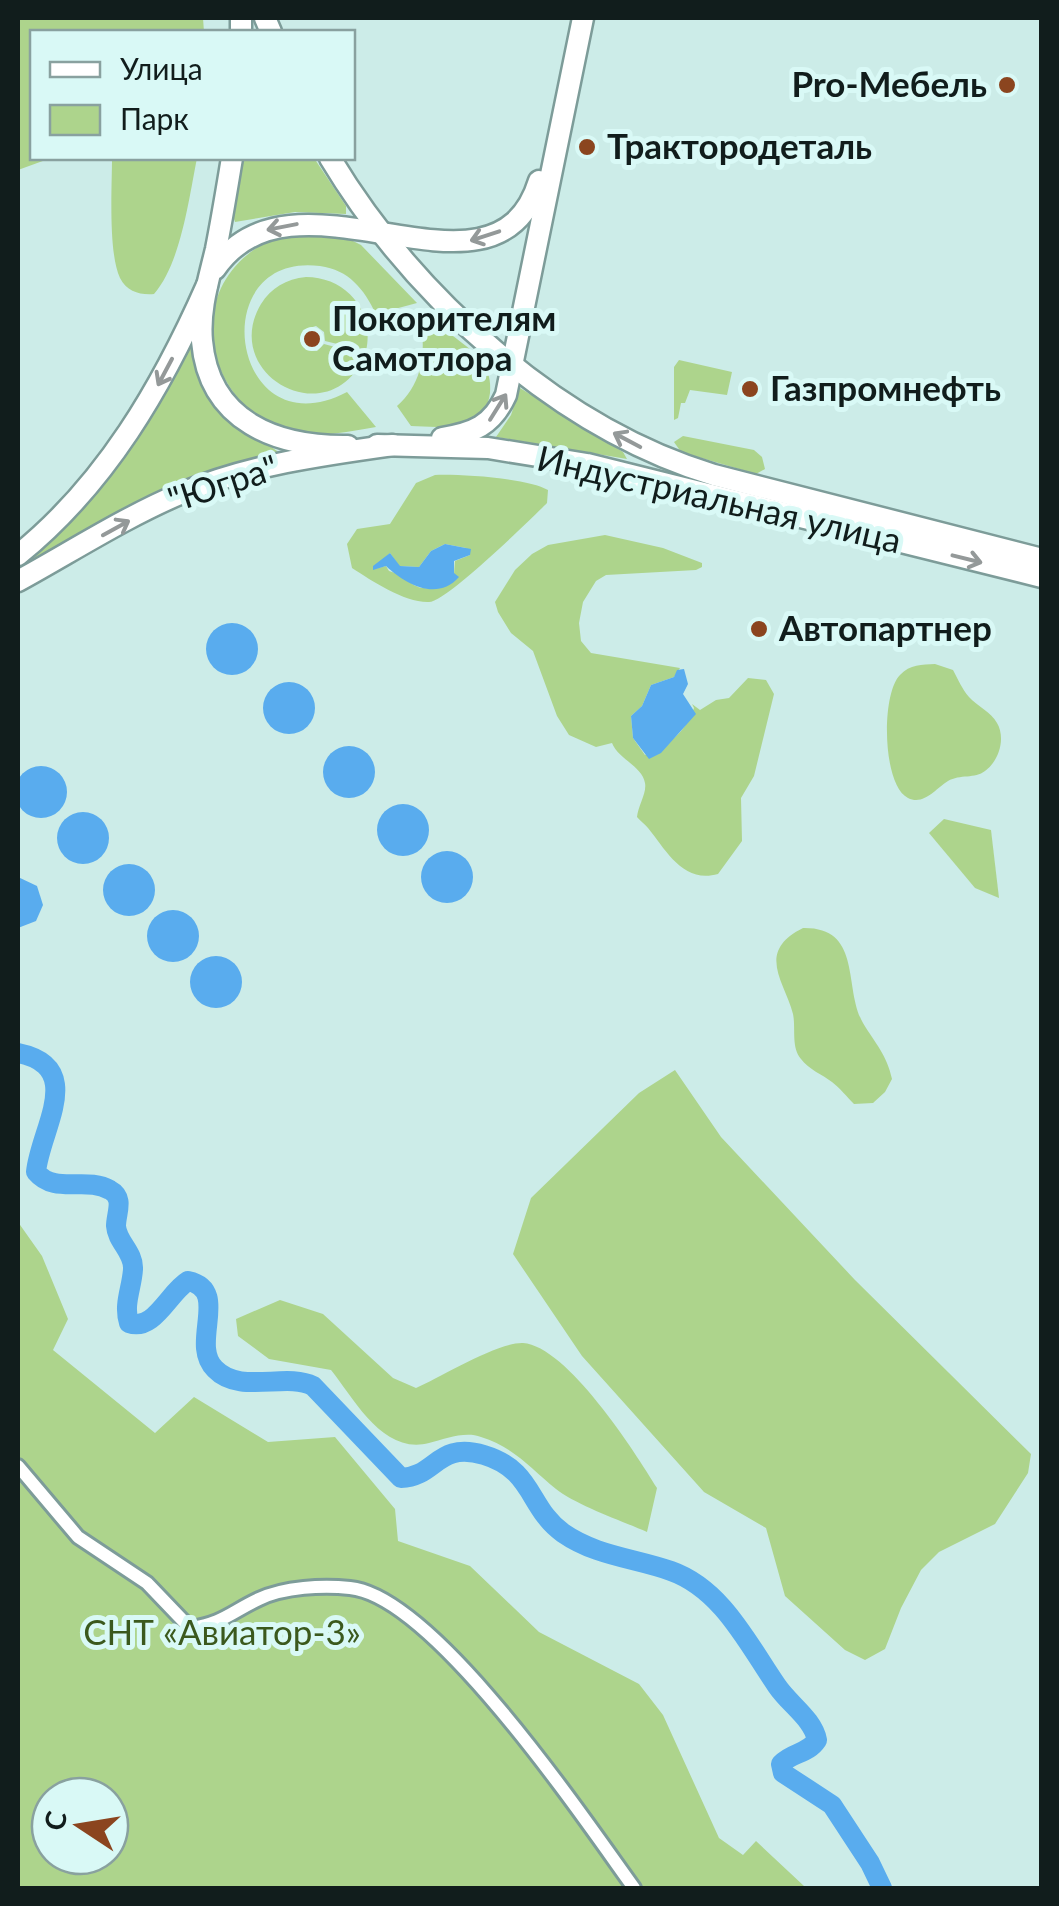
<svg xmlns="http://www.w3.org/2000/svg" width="1059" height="1906" viewBox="0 0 1059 1906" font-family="Lato,sans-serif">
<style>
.green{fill:#add48c;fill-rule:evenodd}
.water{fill:#59acee}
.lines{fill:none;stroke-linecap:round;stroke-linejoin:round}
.river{stroke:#59acee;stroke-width:20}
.minor-casing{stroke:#7d9c99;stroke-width:18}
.primary-casing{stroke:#7d9c99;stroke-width:25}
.trunk-casing{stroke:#7d9c99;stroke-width:25}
.minor{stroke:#fff;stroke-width:12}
.primary{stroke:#fff;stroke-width:20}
.trunk{stroke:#fff;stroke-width:20}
.oneway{stroke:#949999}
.poi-dot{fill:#8b451f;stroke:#d9f9f6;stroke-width:4}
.labels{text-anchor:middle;stroke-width:10;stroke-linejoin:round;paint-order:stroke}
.poi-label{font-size:35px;font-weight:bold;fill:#111d1c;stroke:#d9f9f6;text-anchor:start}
.street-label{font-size:35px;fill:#111d1c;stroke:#d9f9f6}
.park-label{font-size:35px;fill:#3b591d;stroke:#d9f9f6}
</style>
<rect width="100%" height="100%" fill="#ccece8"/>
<g class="green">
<polygon points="18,18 203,18 204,32 32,32 32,158 51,158 18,170"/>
<path d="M112 158H197C189 198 181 263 154 294 140 295 127 292 120 278 108 252 112 187 112 158Z"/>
<polygon points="244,158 314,158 346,206 346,214 295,212 235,222 233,216"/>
<path d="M302 233 345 237 361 245 417 303 376 314C364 289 349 270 320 266 202 251 231 453 347 392L376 427C350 431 318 439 292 432 208 409 180 297 258 247 271 239 287 236 302 233Z"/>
<path d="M306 277C346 277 375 311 366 351L325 341 324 332 316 326 303 330 300 341 306 350 317 351 324 344 365 355C330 436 219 375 261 304 271 288 286 279 306 277Z"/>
<path d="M440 326C453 337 472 348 482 362 489 371 491 382 490 393 485 433 440 427 411 426L397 406C420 386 425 359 422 330Z"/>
<path d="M192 335C191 372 209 409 241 431 253 439 271 445 281 454 186 472 103 526 18 572V565Z"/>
<polygon points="679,360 732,372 727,395 690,390 685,403 681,403 678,418 674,420 674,367"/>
<polygon points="520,388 623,452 627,459 496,437 511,415"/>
<polygon points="683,436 754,450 762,457 765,469 756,474 681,452 674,442"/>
<path d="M435 475C460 474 528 478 548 490L547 503C530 520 446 602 429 602 405 603 372 581 352 568L347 544 357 529 390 524 416 483ZM445 544 466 548 470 555 455 561 454 574 448 585C407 595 417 579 389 571L386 566 374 569 390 553 399 566 419 567 431 551Z"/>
<path d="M605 535 663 548 702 563V567L696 570 606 575 596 581 583 602 579 623 581 641 591 653 680 668 674 677 651 685 642 706 631 716 633 738 645 755C669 745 685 733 694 708L692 704 700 710 716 700 729 698 748 678 766 680 774 694 754 776 741 798 742 841 718 874C683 884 666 850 648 828 645 824 640 821 637 817 638 806 647 793 645 783 642 766 618 759 612 743L596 747 569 735 557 716 533 651 511 633 498 612 495 602 515 570 532 554 548 545Z"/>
<path d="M935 664 953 670C958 679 962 689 969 697 977 706 991 712 997 723 1006 738 999 761 985 771 975 779 960 774 948 781 936 788 924 806 908 798 882 785 881 694 900 675 910 664 922 665 935 664Z"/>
<polygon points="944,819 991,830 999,898 975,888 929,833"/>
<path d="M803 928C863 927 843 988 863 1023 875 1043 887 1055 892 1079L885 1092 873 1103 854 1104C847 1097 840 1088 832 1082 823 1075 808 1069 801 1059 791 1047 796 1029 793 1014 785 982 755 952 803 928Z"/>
<polygon points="675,1070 721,1137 855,1280 1031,1454 1028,1473 995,1524 939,1552 921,1570 901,1608 885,1649 865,1660 845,1650 785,1596 766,1528 704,1492 582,1356 513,1254 531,1198 639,1093"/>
<path d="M18 1222 42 1256 68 1319 53 1350 155 1433 194 1397 268 1442 335 1437 395 1509 398 1541 470 1566 539 1632 639 1684 663 1715 719 1838 743 1855 756 1841 804 1886 802 1888H18ZM50 1796H110V1856H50Z"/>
<path d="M280 1300 323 1314 393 1378 416 1388C441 1377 498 1342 523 1343 567 1346 635 1452 657 1488L647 1532C622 1521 576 1505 556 1489 532 1470 514 1447 481 1437 465 1431 445 1439 429 1443 383 1455 355 1400 331 1370L269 1359 238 1336 236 1319Z"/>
</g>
<g class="water">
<path d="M445 544 471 549 470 555 454 561V573L459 577C437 602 405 584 386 566L373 570V566L390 553 400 566 419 567 431 551Z"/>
<circle cx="232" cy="649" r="26"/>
<polygon points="684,669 688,684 683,694 696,714 661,753 649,759 633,738 631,716 642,706 651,685 674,677 677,670"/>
<circle cx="289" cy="708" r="26"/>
<circle cx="349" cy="772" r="26"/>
<circle cx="41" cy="792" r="26"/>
<circle cx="403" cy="830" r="26"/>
<circle cx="83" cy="838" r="26"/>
<circle cx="447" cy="877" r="26"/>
<circle cx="129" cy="890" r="26"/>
<polygon points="18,877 37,886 43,905 36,921 18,928"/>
<circle cx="173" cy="936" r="26"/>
<circle cx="216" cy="982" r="26"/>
</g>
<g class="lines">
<path class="river" d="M18 1053C87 1067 40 1129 36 1172 55 1195 86 1176 110 1190 125 1198 116 1213 116 1226 117 1242 134 1252 133 1269 132 1288 123 1304 129 1323 154 1332 169 1292 188 1281 231 1290 189 1344 215 1369 240 1395 286 1372 313 1386L401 1478C436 1477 437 1441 484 1455 534 1470 528 1508 563 1533 596 1556 634 1558 671 1571 722 1589 748 1644 777 1686 790 1705 813 1719 817 1740 808 1754 792 1752 781 1764L783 1773 832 1805 870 1863 882 1888"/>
<defs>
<path id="minor" d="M18 1466 78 1537 147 1583 190 1628C224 1623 231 1612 259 1599 284 1587 323 1585 350 1588 434 1596 584 1819 634 1888"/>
<g id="primary">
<polyline points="265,18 271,32"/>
<polyline points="241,32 241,18"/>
<path d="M232 158C227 188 222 219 216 249 209 279 199 309 202 341 209 422 277 447 348 446"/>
<path d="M330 158C413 296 558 428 714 475L1042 559"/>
<path d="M215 269C295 151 495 324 539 181"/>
<path d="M442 438C473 433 492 426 506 395L583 18"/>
<polyline points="377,445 488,448 587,464 1042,577"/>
</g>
<g id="trunk">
<path d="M18 555C106 484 162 387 207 285"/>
<path d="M18 581C71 552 125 517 182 493 249 465 321 455 393 445"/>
</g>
</defs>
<use href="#minor" class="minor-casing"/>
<use href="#primary" class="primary-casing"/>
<use href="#trunk" class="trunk-casing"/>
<use href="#minor" class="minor"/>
<use href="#primary" class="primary"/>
<use href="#trunk" class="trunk"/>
</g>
<defs><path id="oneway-shaft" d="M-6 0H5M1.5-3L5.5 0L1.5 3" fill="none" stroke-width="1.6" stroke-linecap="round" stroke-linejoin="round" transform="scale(2.5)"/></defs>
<g class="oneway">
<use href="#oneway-shaft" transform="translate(282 227) rotate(169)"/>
<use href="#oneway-shaft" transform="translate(485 236) rotate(162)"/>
<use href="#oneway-shaft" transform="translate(165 372) rotate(118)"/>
<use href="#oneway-shaft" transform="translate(498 407) rotate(-58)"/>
<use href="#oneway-shaft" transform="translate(627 440) rotate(-152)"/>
<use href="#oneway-shaft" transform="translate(116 528) rotate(-29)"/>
<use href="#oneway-shaft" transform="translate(967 559) rotate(14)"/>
</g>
<g class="poi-dot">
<circle cx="1007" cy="85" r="10"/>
<circle cx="587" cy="147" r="10"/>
<circle cx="312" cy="339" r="10"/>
<circle cx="750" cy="389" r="10"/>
<circle cx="759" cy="629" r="10"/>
</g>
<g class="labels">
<g class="poi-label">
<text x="987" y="97" text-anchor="end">Pro-Мебель</text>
<text x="607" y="159">Трактородеталь</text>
<text x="332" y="331">Покорителям<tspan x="332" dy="40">Самотлора</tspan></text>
<text x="770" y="401">Газпромнефть</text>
<text x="779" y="641">Автопартнер</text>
</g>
<g class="street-label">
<text transform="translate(223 484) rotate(-18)" y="12">"Югра"</text>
<text transform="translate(719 500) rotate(13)" y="12">Индустриальная улица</text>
</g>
<g class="park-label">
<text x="222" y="1645">СНТ «Авиатор-3»</text>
</g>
</g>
<rect width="1059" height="1906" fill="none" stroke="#111d1c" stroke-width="40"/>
<rect x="30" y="30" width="325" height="130" fill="#d9f9f6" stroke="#89a19f" stroke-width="2.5"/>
<rect x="50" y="62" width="50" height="15" fill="#ffffff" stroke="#89a19f" stroke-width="2.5"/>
<text x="120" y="80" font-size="30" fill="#111d1c">Улица</text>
<rect x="50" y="105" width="50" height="30" fill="#add48c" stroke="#89a19f" stroke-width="2.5"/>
<text x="120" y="130" font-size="30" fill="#111d1c">Парк</text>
<g transform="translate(80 1826) rotate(282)"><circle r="48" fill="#d9f9f6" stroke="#89a19f" stroke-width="2.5"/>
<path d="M0-8L18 38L0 25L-18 38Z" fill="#8b451f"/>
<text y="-15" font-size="28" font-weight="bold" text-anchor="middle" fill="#111d1c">С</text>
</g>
</svg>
